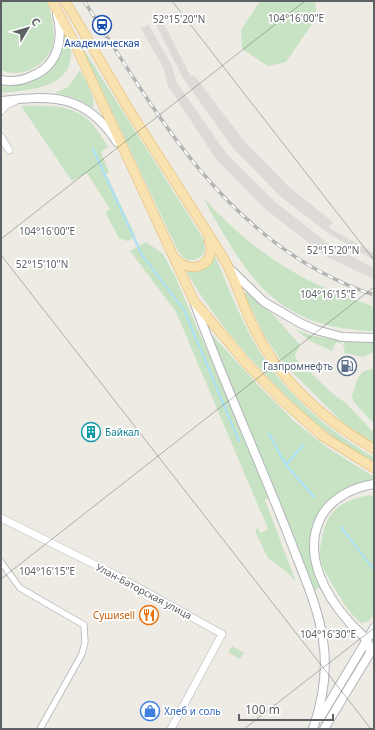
<svg xmlns="http://www.w3.org/2000/svg" width="375" height="730" viewBox="0 0 375 730" font-family="'Noto Sans',sans-serif">
<style>
.industrial{fill:#dddad7}
.green{fill:#c8e3c4}
.lines{fill:none;stroke-linecap:round;stroke-linejoin:round}
.stream{stroke:#abe0f8;stroke-width:2}
.minor-casing{stroke:#b0b3b6;stroke-width:7}
.tertiary-casing{stroke:#b0b3b6;stroke-width:8}
.secondary-casing{stroke:#b1b5b8;stroke-width:10}
.primary-casing{stroke:#e5b266;stroke-width:10}
.minor{stroke:#fff;stroke-width:5.5}
.tertiary{stroke:#fff;stroke-width:7}
.secondary{stroke:#fff;stroke-width:8}
.primary{stroke:#f8e3b0;stroke-width:9}
.rail-casing{stroke:#b3b4b4;stroke-width:3.5}
.rail{stroke:#fff;stroke-width:2;stroke-dasharray:6;stroke-linecap:butt}
.ticks{fill:none;stroke:#5d6164;stroke-width:1;stroke-opacity:0.45}
.labels{text-anchor:middle;stroke-width:3.5;stroke-linejoin:round;paint-order:stroke}
.transit-label{font-size:10px;fill:#164399;stroke:#fff}
.service-label{font-size:10px;fill:#4e5e75;stroke:#fff;text-anchor:end}
.culture-label{font-size:10px;fill:#0d838f;stroke:#fff;text-anchor:start}
.street-label{font-size:10px;fill:#5d6164;stroke:#fff}
.food-label{font-size:10px;fill:#c56008;stroke:#fff;text-anchor:end}
.shop-label{font-size:10px;fill:#366cbe;stroke:#fff;text-anchor:start}
.ticks-label{font-size:10px;text-anchor:middle;fill:#5d6164;stroke:#fff;stroke-width:3.5;stroke-linejoin:round;paint-order:stroke}
</style>
<rect width="100%" height="100%" fill="#eeebe5"/>
<g class="industrial">
<polygon points="161,18 191,77 194,75 244,141 290,188 333,222 329,228 374,253 374,260 328,233 281,197 233,148 183,78 154,21"/>
<polygon points="149,25 172,66 177,83 226,153 274,201 330,245 374,268 374,279 327,257 264,208 216,159 168,86 164,69 141,28"/>
</g>
<g class="green">
<path d="M1 1H47L48 3C51 15 57 36 52 48 45 67 19 79 1 70Z"/>
<polygon points="260,1 315,1 317,17 286,62 268,66 242,49 241,30"/>
<path d="M69 26 204 240 205 251C202 257 193 263 186 259 182 257 179 252 177 249L99 84Z"/>
<path d="M64 32C66 37 70 44 71 49 72 55 70 62 68 68 57 90 23 90 1 93V85C23 82 48 79 59 57 62 50 63 40 64 32Z"/>
<path d="M80 70C84 78 97 99 93 107H91C80 99 69 95 55 93L68 87Z"/>
<path d="M21 106C46 106 76 103 94 126 99 132 104 140 108 147L101 152 109 172 106 174 136 237 127 241 119 238 105 212 110 209 87 173 72 181Z"/>
<path d="M204 198C230 228 264 256 299 275 322 288 347 297 372 306L374 310V331C299 329 261 299 225 236 218 223 209 211 204 198Z"/>
<polygon points="146,242 163,254 175,276 227,397 267,493 269,498 265,500 296,582 287,572 268,558 256,533 256,529 258,528 260,533 268,529 176,312 130,251"/>
<path d="M215 256C229 288 241 322 260 352 284 392 333 435 374 457V462C363 455 351 449 340 442 317 426 296 406 276 386 242 351 210 313 186 271 198 276 211 267 215 256Z"/>
<path d="M246 292C257 294 291 335 300 345L295 355 296 359 333 394 346 403 374 433V443L350 428 339 419 290 370 280 359 264 335 244 294Z"/>
<polygon points="295,329 310,335 341,341 341,344 337,342 335,344 332,351 310,341"/>
<polygon points="213,336 257,384 294,421 328,448 374,477 374,482 352,488 315,524 321,587 313,591 268,473 211,338"/>
<polygon points="344,341 374,341 374,352 363,357 344,353 345,348 343,347"/>
<polygon points="374,368 374,424 353,401 352,396 357,380 362,372"/>
<path d="M370 495 374 496V613L369 621 362 623C353 618 342 601 337 592 331 582 322 569 320 556 319 551 321 544 322 538 327 509 343 500 370 495Z"/>
<polygon points="232,646 244,653 240,659 228,652"/>
</g>
<g class="lines">
<g class="stream">
<polyline points="93,149 142,255 184,310 239,441"/>
<polyline points="269,434 286,465 314,497"/>
<polyline points="286,465 303,445"/>
<polyline points="341,527 374,570"/>
</g>
<defs>
<polyline id="minor" points="1,562 20,588 84,625 85,642 82,654 40,729"/>
<g id="tertiary">
<polyline points="1,111 6,105 15,101"/>
<polyline points="1,137 9,150"/>
<polyline points="1,518 114,574 222,634 171,729"/>
</g>
<g id="secondary">
<path d="M1 80C11 82 22 81 32 76 58 66 64 39 57 14"/>
<path d="M1 101C53 95 86 94 117 142"/>
<polyline points="230,269 264,302 300,323 316,330 342,337 374,338"/>
<path d="M195 304C224 384 260 462 291 542 303 574 318 606 323 640 328 671 323 700 313 729"/>
<path d="M370 652C371 640 357 631 350 623 325 595 302 554 321 517 331 498 354 487 374 484"/>
<polyline points="320,718 374,628"/>
<polyline points="324,729 373,648"/>
</g>
<g id="primary">
<polyline points="52,1 74,42 194,301 247,364 282,400 324,437 374,468"/>
<path d="M65 1C88 39 110 78 133 116 163 163 194 211 224 259 236 280 242 304 253 326 278 379 324 420 374 449"/>
<path d="M176 259C192 276 218 264 209 240"/>
</g>
</defs>
<use href="#minor" class="minor-casing"/>
<use href="#tertiary" class="tertiary-casing"/>
<use href="#secondary" class="secondary-casing"/>
<use href="#primary" class="primary-casing"/>
<use href="#minor" class="minor"/>
<use href="#tertiary" class="tertiary"/>
<use href="#secondary" class="secondary"/>
<use href="#primary" class="primary"/>
<defs>
<path id="rail" d="M84 1C150 102 209 211 319 271 336 280 355 289 374 295"/>
</defs>
<use href="#rail" class="rail-casing"/>
<use href="#rail" class="rail"/>
</g>
<path class="ticks" d="M172 1 374 260M1 239 305 1M1 255 371 729M1 579 374 287M244 729 374 628"/>
<defs>
<symbol id="station-ring" viewBox="-11 -11 22 22"><circle r="9.5" fill="#fff" stroke="#1a4fb4" stroke-width="1.5"/><path d="M-3-6H3Q5-6 5-4V2Q5 4 3 4L4.5 6H3L1.5 4h-3L-3 6H-4.5L-3 4Q-5 4-5 2V-4Q-5-6-3-6ZM-3.5-4v3h7v-3ZM-3.5 1v1.5H-2V1ZM2 1v1.5H3.5V1Z" fill="#1a4fb4"/></symbol>
<symbol id="fuel-ring" viewBox="-11 -11 22 22"><circle r="9.5" fill="#fff" stroke="#5c6f8a" stroke-width="1.5"/><path d="M-5.5-6h7V0h2V4h1.3V-2.5L3-4.5l.8-.8L6-3V5H2.5V1h-1V6h-7ZM-4.2-4.7v3.2H.2V-4.7Z" fill="#5c6f8a"/></symbol>
<symbol id="building-ring" viewBox="-11 -11 22 22"><circle r="9.5" fill="#fff" stroke="#0f9aa8" stroke-width="1.5"/><path d="M-4-6H4V6H1V3H-1V6H-4ZM-2.5-4.3h1.7v1.8h-1.7ZM.8-4.3h1.7v1.8H.8ZM-2.5-1h1.7V.8h-1.7ZM.8-1h1.7V.8H.8Z" fill="#0f9aa8"/></symbol>
<symbol id="restaurant-ring" viewBox="-11 -11 22 22"><circle r="9.5" fill="#fff" stroke="#e8710a" stroke-width="1.5"/><path d="M-5-6h1v4h1v-4h1v4h1v-4h1v5L-1.5 .5V6h-2V.5L-5-1ZM5-6V6H3V1.5H1.5Q1.5-4 5-6Z" fill="#e8710a"/></symbol>
<symbol id="shop-ring" viewBox="-11 -11 22 22"><circle r="9.5" fill="#fff" stroke="#3f7fe0" stroke-width="1.5"/><path d="M-5-2.5h2.3a2.7 3.5 0 0 1 5.4 0H5L5.5 6h-11ZM-1.5-2.5h3a1.5 2.3 0 0 0-3 0Z" fill="#3f7fe0"/></symbol>
</defs>
<g fill-rule="evenodd">
<use href="#station-ring" x="91" y="14" width="22" height="22"/>
<use href="#fuel-ring" x="336" y="355" width="22" height="22"/>
<use href="#building-ring" x="80" y="421" width="22" height="22"/>
<use href="#restaurant-ring" x="138" y="604" width="22" height="22"/>
<use href="#shop-ring" x="139" y="700" width="22" height="22"/>
</g>
<g class="labels">
<g class="transit-label">
<text x="102" y="47">Академическая</text>
</g>
<g class="service-label">
<text x="333" y="370">Газпромнефть</text>
</g>
<g class="culture-label">
<text x="105" y="436">Байкал</text>
</g>
<g class="street-label">
<text transform="translate(144 591) rotate(28)" y="4">Улан-Баторская улица</text>
</g>
<g class="food-label">
<text x="135" y="619">Сушиsell</text>
</g>
<g class="shop-label">
<text x="164" y="715">Хлеб и соль</text>
</g>
</g>
<g class="ticks-label">
<text x="296" y="22">104°16'00"E</text>
<text x="179" y="23">52°15'20"N</text>
<text x="47" y="235">104°16'00"E</text>
<text x="333" y="254">52°15'20"N</text>
<text x="42" y="268">52°15'10"N</text>
<text x="328" y="298">104°16'15"E</text>
<text x="47" y="575">104°16'15"E</text>
<text x="328" y="638">104°16'30"E</text>
</g>
<rect width="375" height="730" fill="none" stroke="#5d6164" stroke-width="4"/>
<g transform="translate(28 28) rotate(52)" stroke="#ffffff" stroke-width="3" paint-order="stroke">
<path d="M0-3L7 15L0 10L-7 15Z" fill="#5d6164"/>
<text y="-6" font-size="11" font-weight="bold" text-anchor="middle" fill="#5d6164">С</text>
</g>
<path d="M239 714v6h94v-6" fill="none" stroke="#5d6164" stroke-width="2"/>
<text x="245" y="714" font-size="12" fill="#5d6164" stroke="#ffffff" stroke-width="3" paint-order="stroke">100 m</text>
</svg>
